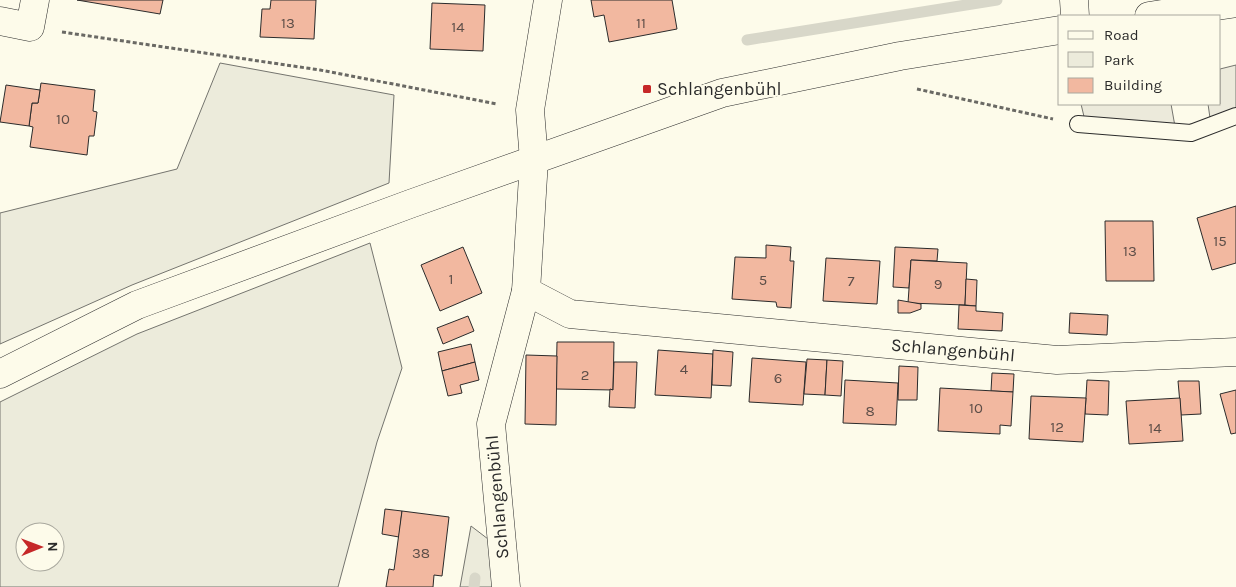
<svg xmlns="http://www.w3.org/2000/svg" width="1236" height="587" viewBox="0 0 1236 587" font-family="Karla,sans-serif">
<style>
.green{fill:#ecebdb;stroke:#74746e;fill-rule:evenodd}
.parking{fill:#eceadb;stroke:#74746e}
.lines{fill:none;stroke-linecap:round;stroke-linejoin:round}
.stream{stroke:#d8d7c9;stroke-width:11}
.building{fill:#f2b8a0;stroke:#2b2b2b}
.service-casing{stroke:#2b2b2b;stroke-width:18}
.minor-casing{stroke:#2b2b2b;stroke-width:29}
.secondary-casing{stroke:#2b2b2b;stroke-width:29}
.path{stroke:#6a6964;stroke-width:3;stroke-dasharray:4 2.5;stroke-linecap:butt}
.service{stroke:#fdfbea;stroke-width:16}
.minor{stroke:#fdfbea;stroke-width:28}
.secondary{stroke:#fdfbea;stroke-width:28}
.poi-dot{fill:#c62828;stroke:#fdfbea;stroke-width:2}
.labels{text-anchor:middle;stroke-width:4;stroke-linejoin:round;paint-order:stroke}
.number-label{font-size:15px;fill:#5d4e48}
.poi-label{font-size:18px;fill:#2b2b2b;stroke:#fdfbea;text-anchor:start}
.street-label{font-size:18px;fill:#2b2b2b;stroke:#fdfbea}
</style>
<rect width="100%" height="100%" fill="#fdfbea"/>
<g class="green">
<polygon points="220,63 394,95 389,183 132,285 0,344 0,213 177,169"/>
<path d="M370 243 402 368 377 442 338 587H0V402L137 334ZM25 532H55V562H25Z"/>
<polygon points="471,526 488,539 494,587 460,587"/>
</g>
<g class="parking">
<polygon points="1236,65 1236,115 1211,125 1208,104 1220,104 1220,69"/>
<polygon points="1081,104 1171,104 1176,132 1086,125"/>
</g>
<g class="lines">
<g class="stream">
<polyline points="747,40 997,0"/>
<polyline points="474,587 475,578"/>
</g>
</g>
<g class="building">
<polygon points="77,0 163,0 160,14"/>
<polygon points="271,0 316,0 314,39 260,37 262,9 270,9"/>
<polygon points="591,0 672,0 677,29 609,42 604,15 594,17"/>
<polygon points="432,3 485,5 483,51 430,49"/>
<polygon points="41,83 95,90 93,111 97,112 94,136 89,136 87,155 30,147 33,127 29,126 32,103 38,103"/>
<polygon points="6,85 40,90 38,103 32,103 29,126 0,122"/>
<polygon points="1236,206 1236,263 1212,270 1197,218"/>
<polygon points="1105,221 1153,221 1154,281 1106,281"/>
<polygon points="766,245 791,247 790,261 794,261 791,308 777,307 776,302 732,299 735,257 766,258"/>
<polygon points="463,247 482,293 440,311 421,265"/>
<polygon points="895,247 938,249 937,261 911,260 909,288 893,287"/>
<polygon points="826,258 880,261 877,304 823,301"/>
<polygon points="911,260 967,263 965,305 908,303"/>
<polygon points="966,279 977,280 976,306 965,305"/>
<polygon points="898,300 921,304 921,309 910,313 898,313"/>
<polygon points="959,305 976,306 976,311 1003,313 1002,331 958,329"/>
<polygon points="1070,313 1108,315 1107,335 1069,333"/>
<polygon points="468,316 474,331 443,344 437,328"/>
<polygon points="557,342 614,342 613,390 556,389"/>
<polygon points="471,344 475,362 442,371 438,352"/>
<polygon points="658,350 713,354 711,398 655,395"/>
<polygon points="713,350 733,352 731,386 712,385"/>
<polygon points="526,355 557,356 556,425 525,424"/>
<polygon points="752,358 806,362 803,405 749,402"/>
<polygon points="807,359 827,360 825,395 804,394"/>
<polygon points="827,360 843,361 841,396 825,395"/>
<polygon points="475,362 479,380 460,385 462,393 448,396 442,371"/>
<polygon points="614,362 637,362 635,408 609,407 610,389 613,390"/>
<polygon points="899,366 918,367 917,400 898,400"/>
<polygon points="992,373 1014,374 1013,392 991,391"/>
<polygon points="845,380 898,383 896,425 843,423"/>
<polygon points="1087,380 1109,381 1108,415 1085,414"/>
<polygon points="1178,381 1199,381 1201,414 1181,415"/>
<polygon points="940,388 1013,392 1011,426 1000,425 1000,434 938,431"/>
<polygon points="1236,390 1236,433 1231,434 1220,394"/>
<polygon points="1031,396 1086,398 1083,442 1029,439"/>
<polygon points="1180,398 1183,441 1129,444 1126,401"/>
<polygon points="385,509 402,511 399,537 382,534"/>
<polygon points="402,511 449,517 442,576 434,575 433,587 386,587 389,569 394,570"/>
</g>
<g class="lines">
<defs>
<polyline id="service" points="1078,124 1191,133 1236,116"/>
<g id="minor">
<polyline points="1074,0 1075,16"/>
<polyline points="0,21 30,27 35,0"/>
<polyline points="526,291 570,314 1057,360 1236,352"/>
<polyline points="506,587 491,424 526,291 534,160 530,110 548,0"/>
</g>
<g id="secondary">
<polyline points="1149,16 1236,3"/>
<polyline points="0,374 137,305 410,204 722,93 900,56 1060,30"/>
</g>
</defs>
<use href="#service" class="service-casing"/>
<use href="#minor" class="minor-casing"/>
<use href="#secondary" class="secondary-casing"/>
<g class="path">
<polyline points="62,32 320,70 497,104"/>
<polyline points="917,89 1053,119"/>
</g>
<use href="#service" class="service"/>
<use href="#minor" class="minor"/>
<use href="#secondary" class="secondary"/>
</g>
<rect class="poi-dot" x="642" y="84" width="10" height="10" rx="2.5"/>
<g class="labels">
<g class="number-label">
<text x="288" y="28">13</text>
<text x="641" y="28">11</text>
<text x="458" y="32">14</text>
<text x="63" y="124">10</text>
<text x="1220" y="246">15</text>
<text x="1130" y="256">13</text>
<text x="451" y="284">1</text>
<text x="763" y="285">5</text>
<text x="851" y="286">7</text>
<text x="938" y="289">9</text>
<text x="684" y="374">4</text>
<text x="585" y="380">2</text>
<text x="778" y="383">6</text>
<text x="976" y="413">10</text>
<text x="870" y="416">8</text>
<text x="1057" y="432">12</text>
<text x="1155" y="433">14</text>
<text x="421" y="558">38</text>
</g>
<g class="poi-label">
<text x="657" y="95">Schlangenbühl</text>
</g>
<g class="street-label">
<text transform="translate(953 350) rotate(5)" y="6">Schlangenbühl</text>
<text transform="translate(497 497) rotate(-95)" y="6">Schlangenbühl</text>
</g>
</g>
<rect x="1058" y="15" width="162" height="90" fill="#fdfbea" stroke="#a9a89e"/>
<rect x="1068" y="31" width="25" height="8" fill="#fdfbea" stroke="#a9a89e"/>
<text x="1104" y="40" font-size="15" fill="#2b2b2b">Road</text>
<rect x="1068" y="52" width="25" height="15" fill="#ecebdb" stroke="#a9a89e"/>
<text x="1104" y="65" font-size="15" fill="#2b2b2b">Park</text>
<rect x="1068" y="78" width="25" height="15" fill="#f2b8a0" stroke="#a9a89e"/>
<text x="1104" y="90" font-size="15" fill="#2b2b2b">Building</text>
<g transform="translate(40 547) rotate(89)"><circle r="24" fill="#fdfbea" stroke="#a9a89e"/>
<path d="M0-4L9 19L0 12L-9 19Z" fill="#c62828"/>
<text y="-8" font-size="14" font-weight="bold" text-anchor="middle" fill="#2b2b2b">N</text>
</g>
</svg>
